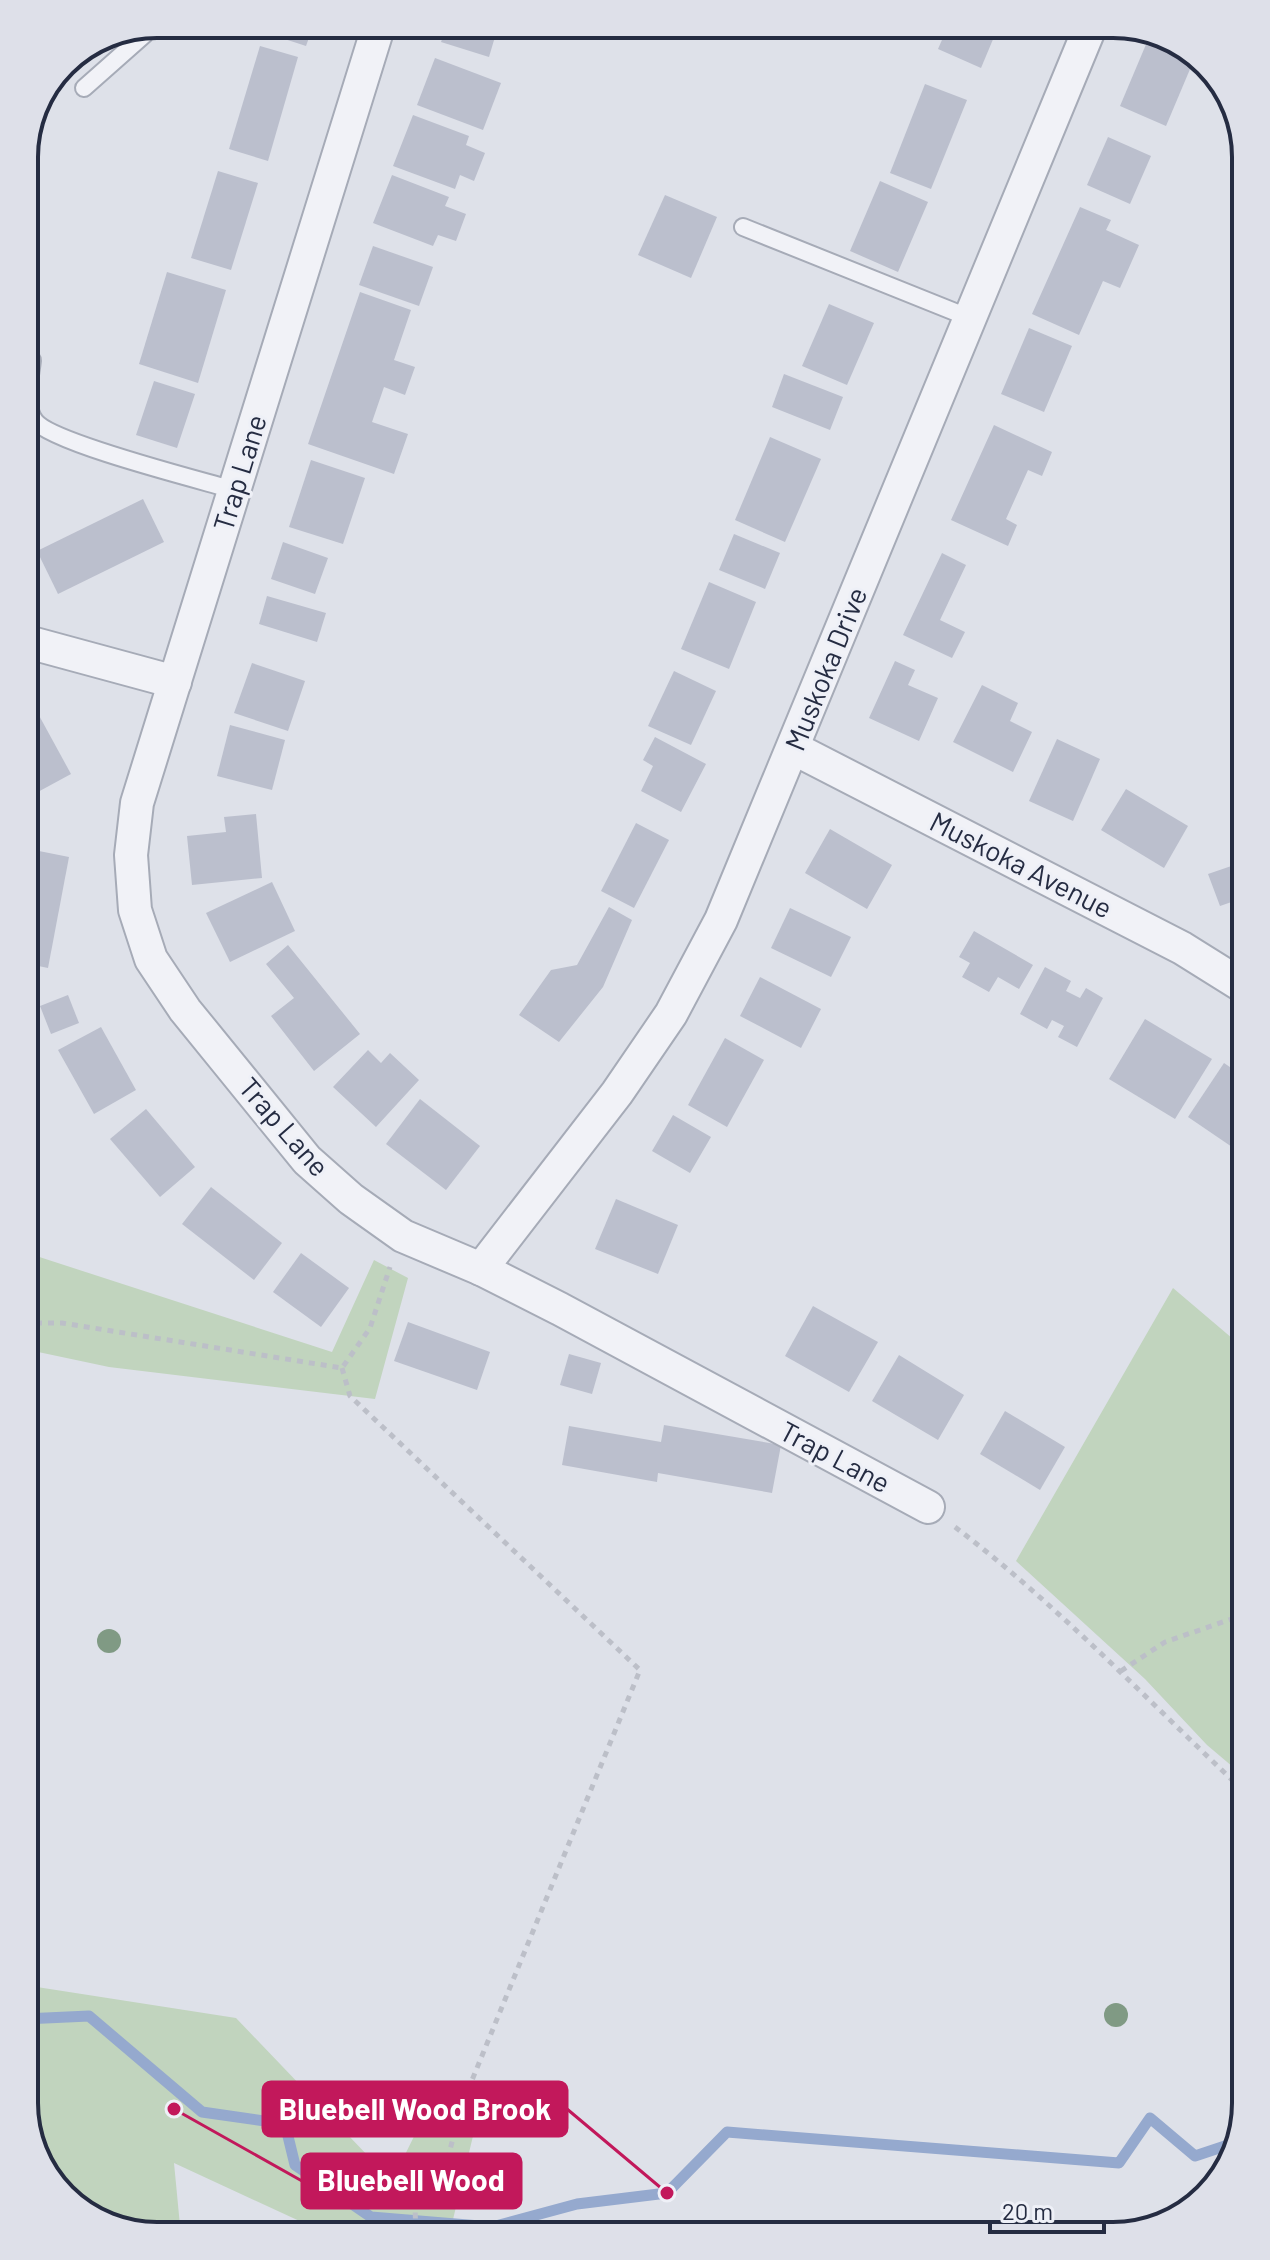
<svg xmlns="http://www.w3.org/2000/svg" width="1270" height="2260" viewBox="0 0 1270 2260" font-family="Barlow,sans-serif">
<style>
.green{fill:#c1d4be}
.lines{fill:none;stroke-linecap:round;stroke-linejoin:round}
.stream{stroke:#95a9ce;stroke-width:11}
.building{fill:#bbbfcd}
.service-casing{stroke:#a6abb7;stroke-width:20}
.minor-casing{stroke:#a6abb7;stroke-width:36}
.path{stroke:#bcbfc8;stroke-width:5;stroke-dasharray:6 6;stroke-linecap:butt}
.service{stroke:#f1f2f7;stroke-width:16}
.minor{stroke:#f1f2f7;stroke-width:32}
.tree{fill:#809a84}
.labels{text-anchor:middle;stroke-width:6;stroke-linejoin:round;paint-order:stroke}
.street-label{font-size:28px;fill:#252c42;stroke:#eef0f7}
.rim{fill:none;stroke:#252c42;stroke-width:4}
.leader{fill:none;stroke:#c2185b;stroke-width:3}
.callout-dot{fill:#c2185b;stroke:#eef0f7;stroke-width:3}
.callout{fill:#c2185b;stroke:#c2185b;stroke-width:3}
.callout-label{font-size:30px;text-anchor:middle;font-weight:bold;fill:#fff}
</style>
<rect width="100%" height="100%" fill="#dee1e9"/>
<g class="green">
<polygon points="24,1252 332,1352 374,1260 408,1278 375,1399 109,1367 24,1349"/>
<polygon points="1173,1288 1246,1350 1246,1778 1207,1745 1145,1679 1016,1561"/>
<polygon points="24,1985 236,2018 392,2181 432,2100 479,2111 449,2236 332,2236 174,2163 181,2236 149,2236 84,2214 38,2161 24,2103"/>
</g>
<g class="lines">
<polyline class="stream" points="24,2019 89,2016 202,2112 285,2124 295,2165 371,2217 492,2227 577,2204 667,2193 727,2132 1119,2163 1150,2118 1195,2156 1234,2143"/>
</g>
<g class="building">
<polygon points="999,25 981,68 938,49 948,26"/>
<polygon points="497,30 489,57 441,42 445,31"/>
<polygon points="263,32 311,32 306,46"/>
<polygon points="1147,42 1193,62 1166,126 1120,106"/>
<polygon points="260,46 298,57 268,161 229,149"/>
<polygon points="435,58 501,83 483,130 417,105"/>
<polygon points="925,84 967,100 931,189 890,173"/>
<polygon points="413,115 469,136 466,145 485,153 474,181 460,175 455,189 393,166"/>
<polygon points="1108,137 1151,156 1130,204 1087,185"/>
<polygon points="24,167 30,167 33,229 24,229"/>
<polygon points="218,171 258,183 231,270 191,258"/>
<polygon points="392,175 449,197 445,206 466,214 456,241 438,235 433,246 373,223"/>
<polygon points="880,181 928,202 898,272 850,251"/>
<polygon points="665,195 717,217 691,278 638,255"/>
<polygon points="1080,207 1111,220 1106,230 1139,245 1120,288 1103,281 1079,335 1032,314"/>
<polygon points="373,246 433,267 419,306 359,285"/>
<polygon points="167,272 226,290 198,383 139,364"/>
<polygon points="360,292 411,310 394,360 415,367 405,395 384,387 372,422 408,434 394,474 308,444"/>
<polygon points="829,304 874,323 847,385 802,366"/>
<polygon points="1029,328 1072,346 1044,412 1001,394"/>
<polygon points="784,374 843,397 830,430 772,407"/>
<polygon points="154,381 195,394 177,448 136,435"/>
<polygon points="994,425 1052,452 1042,476 1028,470 1006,519 1017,525 1008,546 951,520"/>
<polygon points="770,437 821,459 785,542 735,520"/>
<polygon points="311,460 365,478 343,544 289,527"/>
<polygon points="143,499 164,542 58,594 37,551"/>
<polygon points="734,534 780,553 765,589 719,570"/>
<polygon points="283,542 328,558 315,594 271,579"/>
<polygon points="942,553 966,565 940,620 965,632 952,658 903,635"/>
<polygon points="709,582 756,602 729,669 681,649"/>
<polygon points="267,596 326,613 317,642 259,624"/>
<polygon points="895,661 915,670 908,685 938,698 919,741 869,718"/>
<polygon points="252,663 305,681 288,731 234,713"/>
<polygon points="674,671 716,691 691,745 648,726"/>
<polygon points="982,685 1018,703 1010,721 1032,732 1013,772 953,742"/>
<polygon points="30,699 71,774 36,793 24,772 24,702"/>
<polygon points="230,725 285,740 272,790 217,776"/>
<polygon points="655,737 706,764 681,812 641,791 653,766 643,760"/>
<polygon points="1057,739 1100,759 1073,821 1029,801"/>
<polygon points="1126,789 1188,826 1164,868 1101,830"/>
<polygon points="256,814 262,878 192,885 187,836 226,832 224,817"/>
<polygon points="636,823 669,840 634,908 601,891"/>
<polygon points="830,829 892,865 867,909 805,873"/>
<polygon points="24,848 69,857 48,968 24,963"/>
<polygon points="1246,861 1246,897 1220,906 1208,874"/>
<polygon points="272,882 295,931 230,962 206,913"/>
<polygon points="609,907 632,920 603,987 559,1042 519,1015 551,970 577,965"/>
<polygon points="790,908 851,937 831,977 771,948"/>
<polygon points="974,931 1033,965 1019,989 998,977 989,992 962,977 970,963 959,957"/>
<polygon points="288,945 360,1034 314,1071 271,1016 294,998 266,964"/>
<polygon points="1045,967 1071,981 1066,991 1080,998 1086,988 1103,998 1077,1047 1058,1037 1064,1026 1052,1020 1047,1029 1020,1014"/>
<polygon points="760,977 821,1009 801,1048 740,1016"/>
<polygon points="68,995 79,1023 51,1034 40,1006"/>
<polygon points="1145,1019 1212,1059 1175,1119 1109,1079"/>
<polygon points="101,1027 136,1090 94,1114 58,1050"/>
<polygon points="725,1038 764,1060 727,1127 688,1105"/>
<polygon points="368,1050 381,1063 390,1053 419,1080 376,1127 333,1087"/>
<polygon points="1224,1063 1246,1078 1246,1133 1235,1149 1188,1117"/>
<polygon points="420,1099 480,1146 446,1190 386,1144"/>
<polygon points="146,1109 195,1167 160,1197 110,1139"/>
<polygon points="673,1115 711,1137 690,1173 652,1151"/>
<polygon points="211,1187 282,1243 254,1280 182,1224"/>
<polygon points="616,1199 678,1225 658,1274 595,1249"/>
<polygon points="301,1253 349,1288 321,1327 273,1292"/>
<polygon points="813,1306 878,1342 849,1392 785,1356"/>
<polygon points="408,1322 490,1352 477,1390 394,1361"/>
<polygon points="569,1354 601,1363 592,1394 560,1385"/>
<polygon points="899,1355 964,1395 938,1440 872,1401"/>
<polygon points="1005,1411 1065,1447 1040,1490 980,1454"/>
<polygon points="664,1425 781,1445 772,1493 658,1473 657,1482 562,1465 569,1426 661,1442"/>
</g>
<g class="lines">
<defs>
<g id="service">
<polyline points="84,88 145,34"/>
<polyline points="743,227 970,318"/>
<path d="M32 360C30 379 23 405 35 421 52 443 200 480 234 490"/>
</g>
<g id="minor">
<polyline points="377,31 137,803 131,855 135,910 151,959 185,1010 307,1160 351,1199 403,1236 481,1269 560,1309 928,1507"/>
<polyline points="24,641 175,682"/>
<polyline points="793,748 1182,948 1246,988"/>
<polyline points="481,1269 617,1093 671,1014 721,920 1091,25"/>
</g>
</defs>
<use href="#service" class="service-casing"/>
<use href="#minor" class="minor-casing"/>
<g class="path">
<polyline points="24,1323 62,1323 342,1368 370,1328 390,1267"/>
<polyline points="342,1368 350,1396 640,1670 461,2107 442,2181 415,2206 416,2236"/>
<path d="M955 1527C1059 1606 1150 1703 1246 1793"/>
<polyline points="1121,1671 1165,1642 1246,1614"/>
</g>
<use href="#service" class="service"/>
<use href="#minor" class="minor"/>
</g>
<g class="tree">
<circle cx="109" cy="1641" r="12"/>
<circle cx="1116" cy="2015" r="12"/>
</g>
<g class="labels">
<g class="street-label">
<text transform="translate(240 473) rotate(-73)" y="10">Trap Lane</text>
<text transform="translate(826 669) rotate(-68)" y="10">Muskoka Drive</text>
<text transform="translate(1021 865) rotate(27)" y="10">Muskoka Avenue</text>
<text transform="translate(284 1127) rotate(49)" y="10">Trap Lane</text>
<text transform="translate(835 1457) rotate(28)" y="10">Trap Lane</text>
</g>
</g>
<path d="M0 0H1270V2260H0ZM157 38H1113A119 119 0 0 1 1232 157V2103A119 119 0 0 1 1113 2222H157A119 119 0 0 1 38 2103V157A119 119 0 0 1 157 38Z" fill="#dee0e9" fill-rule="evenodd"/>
<path class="rim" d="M157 38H1113A119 119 0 0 1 1232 157V2103A119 119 0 0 1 1113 2222H157A119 119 0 0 1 38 2103V157A119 119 0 0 1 157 38Z"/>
<path class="leader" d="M667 2193L567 2109M174 2109L302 2181"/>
<g class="callout-dot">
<circle cx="667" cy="2193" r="8"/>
<circle cx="174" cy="2109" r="8"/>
</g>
<g class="callout">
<rect x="263" y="2082" width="304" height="54" rx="8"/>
<rect x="302" y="2154" width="219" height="54" rx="8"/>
</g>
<g class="callout-label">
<text x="415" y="2120">Bluebell Wood Brook</text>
<text x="411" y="2191">Bluebell Wood</text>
</g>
<path d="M990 2220v12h114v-12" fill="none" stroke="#252c42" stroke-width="4"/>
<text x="1002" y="2220" font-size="24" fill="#252c42" stroke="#eef0f7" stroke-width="6" paint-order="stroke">20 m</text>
</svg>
